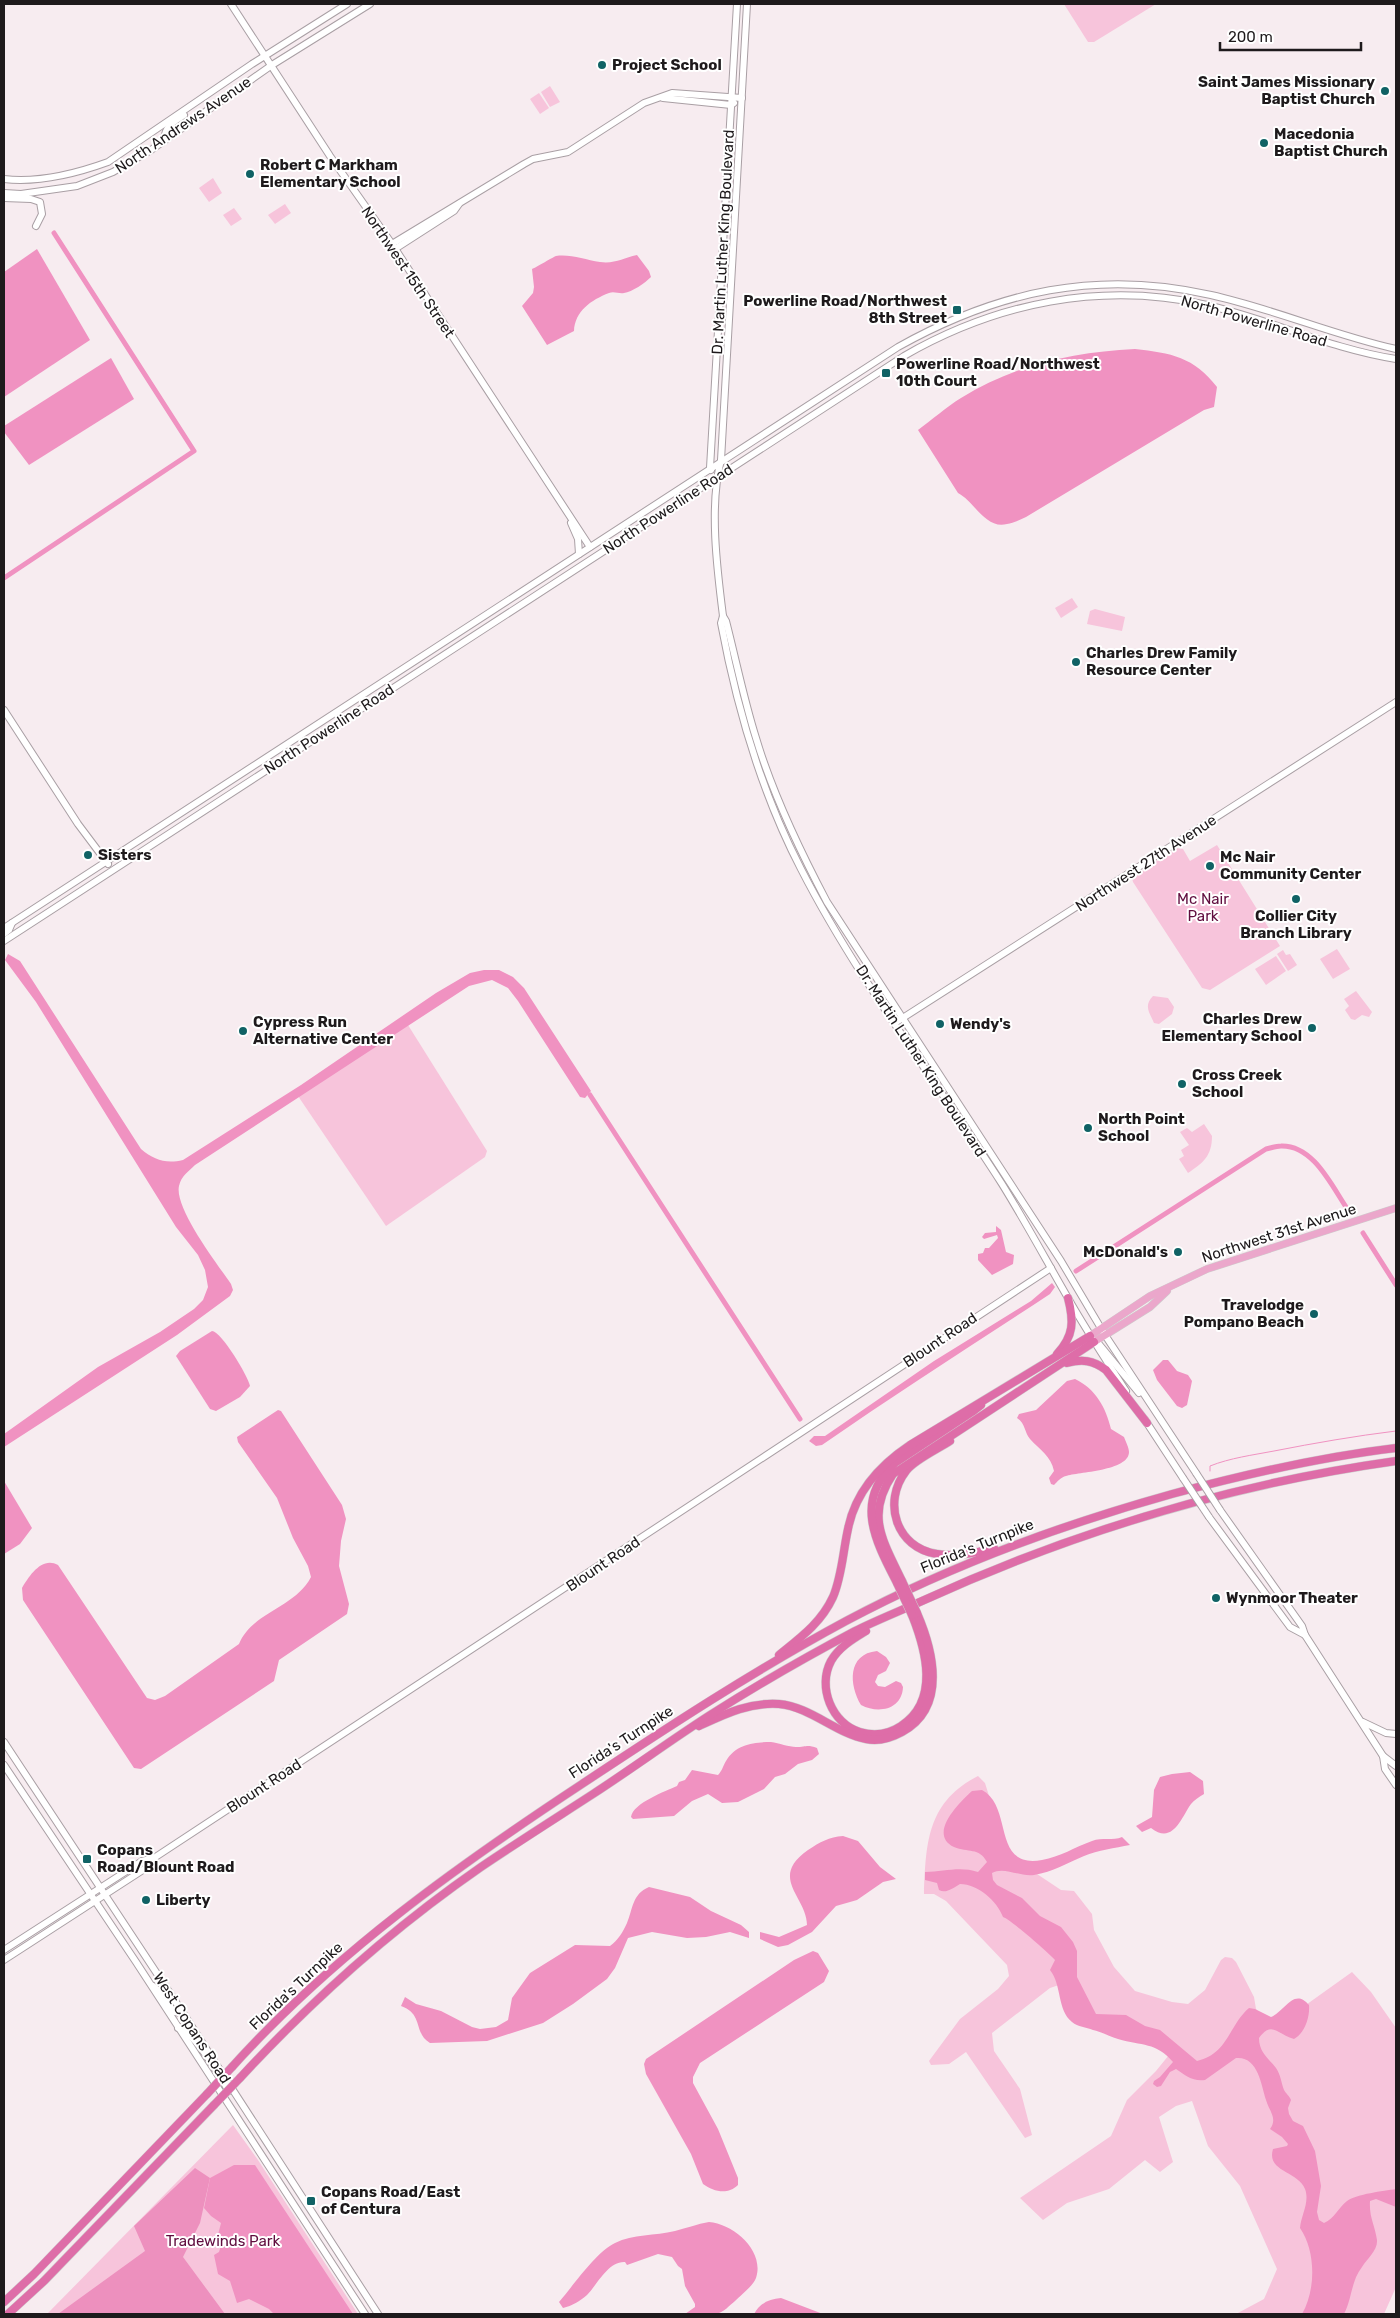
<svg xmlns="http://www.w3.org/2000/svg" width="1400" height="2318" viewBox="0 0 1400 2318" font-family="Rubik,sans-serif">
<style>
.green{fill:#f7c4db}
.forest{fill:#ed90be}
.water{fill:#f092c1}
.lines{fill:none;stroke-linecap:round;stroke-linejoin:round}
.stream{stroke:#f092c1;stroke-width:1}
.canal{stroke:#f092c1;stroke-width:5}
.secondary-casing{stroke:#a99fa4;stroke-width:8}
.primary-casing{stroke:#cecdcd;stroke-width:8}
.highway-casing{stroke:#cecdcd;stroke-width:9}
.secondary{stroke:#fff;stroke-width:6}
.primary{stroke:#eba7cb;stroke-width:7}
.highway{stroke:#de6da8;stroke-width:8}
.secondary-bridge-casing{stroke:#a99fa4;stroke-width:8;stroke-linecap:butt}
.highway-bridge-casing{stroke:#cecdcd;stroke-width:9;stroke-linecap:butt}
.secondary-bridge{stroke:#fff;stroke-width:6}
.highway-bridge{stroke:#de6da8;stroke-width:8}
.poi-dot{fill:#106265;stroke:#fff;stroke-width:2}
.labels{text-anchor:middle;stroke-width:4;stroke-linejoin:round;paint-order:stroke}
.poi-label{font-size:15px;font-weight:bold;fill:#1e1a1c;stroke:#fff;text-anchor:start}
.street-label{font-size:15px;fill:#1e1a1c;stroke:#fff}
.park-label{font-size:15px;fill:#600d3f;stroke:#fff}
</style>
<rect width="100%" height="100%" fill="#f7ecf0"/>
<g class="green">
<polygon points="1064,4 1156,4 1094,42 1088,42"/>
<polygon points="550,86 560,102 550,107 541,92"/>
<polygon points="539,93 549,108 540,114 530,99"/>
<polygon points="213,178 222,193 209,202 199,188"/>
<polygon points="285,204 291,213 275,224 268,215"/>
<polygon points="234,208 242,219 231,226 223,215"/>
<polygon points="1072,598 1078,607 1061,618 1055,608"/>
<polygon points="1095,609 1125,617 1122,631 1087,624 1090,611"/>
<polygon points="1217,845 1280,946 1210,990 1202,988 1133,882 1132,878 1176,848 1183,849 1190,861"/>
<polygon points="1337,949 1350,969 1333,979 1320,959"/>
<polygon points="1283,950 1286,955 1290,954 1297,965 1288,971 1277,954"/>
<polygon points="1276,956 1286,971 1266,985 1255,969"/>
<polygon points="1356,991 1372,1012 1369,1017 1362,1015 1355,1020 1351,1019 1345,1010 1349,1006 1344,999"/>
<path d="M1153 996 1168 998 1174 1007 1172 1014 1159 1024 1154 1023C1150 1013 1143 1006 1153 996Z"/>
<polygon points="408,1025 487,1151 485,1157 386,1226 298,1096"/>
<path d="M1204 1124 1212 1136C1212 1156 1203 1163 1188 1173L1179 1159 1184 1156 1181 1150 1189 1145 1180 1132 1187 1128 1192 1132Z"/>
<path d="M978 1776 985 1783 1007 1854 1061 1890 1074 1891 1092 1914 1094 1930 1114 1967 1135 1991 1172 2002 1188 2004 1205 1990 1221 1960 1225 1957 1232 1958 1236 1962 1254 1997 1256 2009 1263 2018 1289 2017 1352 1972 1371 1992 1396 2028V2287L1384 2314H1236L1264 2299 1277 2269 1240 2186 1208 2146 1192 2101 1176 2106 1159 2117 1173 2162 1160 2172 1145 2160 1109 2189 1067 2203 1043 2220 1020 2198 1111 2136 1127 2100 1156 2071 1173 2050 1089 2024 1062 1984 1050 1988 992 2033 994 2051 1020 2089 1032 2135 1025 2138 966 2052 949 2064 931 2065 929 2061 960 2019 998 1989 1009 1976 1007 1965 946 1901 934 1894H924C926 1843 927 1802 978 1776Z"/>
<polygon points="233,2125 258,2160 358,2314 47,2314"/>
</g>
<polygon class="forest" points="195,2168 210,2178 200,2223 183,2257 225,2314 58,2314 145,2251 134,2226"/>
<g class="water">
<polygon points="37,249 90,340 4,397 4,272"/>
<path d="M637 255 649 271 651 277C645 283 632 292 624 293 619 294 614 291 609 293 591 300 575 311 574 331L547 345 522 306 533 293 534 287 532 269C537 267 553 257 556 256 571 254 585 260 600 262 615 264 623 258 637 255Z"/>
<path d="M1135 349C1171 353 1194 357 1217 387L1214 407 1204 410 1026 517C1020 520 1013 523 1007 524 986 530 974 501 958 493L918 430C932 420 946 407 961 398 1015 365 1072 352 1135 349Z"/>
<polygon points="111,358 134,399 29,465 4,432 4,426"/>
<path d="M8 954 20 961 141 1149C154 1160 166 1164 183 1160L301 1085 436 993 470 973 484 970H499L513 977 524 988 591 1091 585 1098 580 1097 518 1001 508 988 492 980 469 986 195 1165C189 1171 181 1176 179 1186 174 1208 218 1265 231 1284L233 1290 230 1296 177 1335 4 1447V1434L98 1367 160 1332 194 1309 203 1300 208 1287 205 1270 198 1255 176 1227 36 1002 5 960Z"/>
<polygon points="996,1226 1001,1230 1006,1252 1014,1255 1013,1264 992,1275 978,1260 978,1254 983,1253 985,1248 989,1248 998,1238 997,1235 984,1239 982,1237 985,1233 996,1232"/>
<path d="M1052 1283 1055 1287 1050 1294C974 1344 897 1393 822 1445L816 1446 809 1441 814 1436H825L934 1361 1031 1301Z"/>
<path d="M212 1331C221 1331 248 1376 250 1386L240 1397 216 1411 210 1409 176 1356 180 1351Z"/>
<polygon points="1163,1360 1168,1360 1177,1371 1188,1375 1192,1381 1187,1405 1182,1408 1177,1406 1157,1380 1153,1370"/>
<path d="M1075 1379C1096 1389 1106 1408 1111 1429L1124 1437C1126 1442 1129 1448 1129 1452 1129 1471 1078 1472 1066 1476 1061 1477 1057 1482 1054 1485L1051 1484 1049 1478 1054 1471C1051 1456 1040 1450 1030 1439 1024 1432 1026 1424 1017 1418L1019 1414 1036 1410 1067 1381Z"/>
<path d="M278 1410 281 1411 342 1505 346 1519 341 1541 339 1566 349 1604 347 1614 279 1660 274 1681 141 1769 134 1768 23 1600 22 1588C29 1576 42 1556 58 1565L147 1698 155 1700 165 1696 239 1644C252 1612 295 1608 311 1577L308 1566 293 1538 277 1498 238 1442 237 1437Z"/>
<polygon points="4,1481 32,1528 20,1544 4,1554"/>
<path d="M877 1651 886 1657 890 1663 886 1671 878 1675 875 1682 878 1686 885 1687 896 1681 901 1683 903 1687C902 1710 878 1714 861 1705 849 1685 847 1654 877 1651Z"/>
<path d="M771 1742C779 1743 789 1747 796 1747 806 1747 807 1744 817 1748L819 1754 812 1760 798 1764 785 1774 775 1777 764 1789 738 1802 722 1803 708 1794 692 1801 674 1816 633 1819 631 1817C633 1803 666 1791 677 1786L679 1782 685 1780 692 1770 718 1775C722 1771 723 1766 726 1761 736 1744 754 1742 771 1742Z"/>
<path d="M1190 1772 1203 1781 1204 1794C1199 1797 1194 1800 1191 1804 1181 1818 1173 1845 1151 1828L1142 1832 1136 1826 1152 1817 1154 1790 1160 1777 1172 1774Z"/>
<path d="M982 1790C1014 1807 991 1869 1042 1860 1060 1857 1075 1847 1092 1841 1102 1837 1113 1841 1122 1837L1130 1845C1115 1848 1098 1850 1084 1856 1067 1863 1053 1872 1034 1875 1019 1877 1004 1866 992 1873L993 1880 997 1885 1022 1898 1040 1916 1061 1927 1073 1942 1077 1951V1977L1096 2014 1126 2015 1145 2026 1160 2030 1197 2061C1228 2054 1229 2025 1249 2008L1255 2009 1271 2017C1285 2011 1294 1987 1309 2005 1310 2017 1305 2033 1294 2039 1278 2035 1272 2020 1259 2038 1259 2052 1268 2058 1276 2068 1281 2075 1281 2083 1284 2090 1286 2094 1289 2095 1291 2100L1288 2108 1289 2114 1293 2121 1303 2126 1315 2151 1321 2186 1317 2212 1319 2220 1324 2223C1335 2218 1338 2208 1347 2201 1357 2194 1383 2191 1396 2189V2207L1376 2199 1370 2201C1369 2218 1375 2225 1377 2240 1378 2250 1367 2259 1362 2267 1351 2281 1352 2299 1344 2314H1302C1316 2290 1316 2251 1300 2228 1301 2215 1310 2202 1305 2189 1298 2171 1266 2172 1273 2149L1287 2146 1288 2144 1282 2137 1270 2129C1278 2118 1269 2111 1266 2100 1261 2084 1258 2056 1236 2058L1205 2080C1193 2082 1185 2075 1176 2069L1170 2072 1161 2086 1157 2087 1153 2084 1154 2081 1160 2077 1173 2062C1156 2042 1142 2046 1118 2039 1110 2037 1102 2032 1093 2030 1086 2027 1078 2027 1072 2022 1057 2010 1062 1985 1050 1970L1055 1960C1050 1954 1010 1919 1003 1917 997 1901 978 1884 960 1884 953 1888 946 1894 939 1890L937 1883 925 1880V1872C944 1872 959 1866 978 1872L987 1862C979 1847 968 1853 954 1847 927 1834 960 1802 972 1791Z"/>
<path d="M843 1836 858 1841 880 1867 896 1879 883 1882 857 1900 836 1906 812 1932 788 1945 778 1947 760 1939V1932L779 1937 807 1925C807 1897 768 1878 808 1850 820 1842 829 1837 843 1836Z"/>
<path d="M649 1887 690 1897 711 1911 741 1925 749 1932V1938L730 1932 706 1937 687 1938 652 1932 628 1938 615 1968 607 1979 573 2004 543 2023 487 2041 430 2043C413 2033 424 2014 401 2006L405 1997 416 2004 441 2011 472 2027 480 2029 496 2027 508 2020 512 1998 530 1973 575 1945 610 1946C618 1940 623 1932 627 1923 633 1909 632 1894 649 1887Z"/>
<path d="M813 1951 818 1953 829 1971 824 1982 700 2063 693 2077V2083L718 2129 738 2178V2185C728 2195 714 2192 703 2184L691 2154 646 2074 644 2064 646 2059 794 1960Z"/>
<polygon points="234,2165 255,2165 353,2314 274,2314 269,2309 249,2299 237,2303 230,2281 218,2274 214,2255 219,2252 222,2242 217,2239 221,2223 211,2216 204,2208 210,2178"/>
<path d="M709 2222C734 2224 765 2251 756 2278 753 2286 741 2295 735 2301 730 2305 723 2313 716 2314 706 2316 695 2314 685 2314L695 2307V2304L685 2286 682 2269 678 2266 672 2257 658 2254 627 2265 625 2262C608 2261 597 2285 587 2295 580 2301 572 2306 563 2308L559 2302C573 2286 596 2252 615 2243 633 2234 655 2236 675 2231 687 2228 697 2224 709 2222Z"/>
<path d="M781 2298 823 2314H754C760 2303 769 2299 781 2298Z"/>
</g>
<g class="lines">
<path class="stream" d="M1210 1471V1466C1230 1458 1253 1455 1274 1451 1315 1443 1355 1436 1396 1431"/>
<g class="canal">
<polyline points="4,578 194,451 54,233"/>
<polyline points="590,1095 800,1419"/>
<polyline points="1363,1233 1396,1285"/>
<path d="M1076 1271 1266 1149C1271 1148 1276 1146 1281 1146 1314 1145 1332 1187 1348 1210"/>
</g>
<defs>
<g id="secondary">
<polyline points="231,4 330,156 392,244 590,547"/>
<path d="M747 4 721 460C709 505 717 569 723 616L721 623C737 709 761 792 801 869 858 980 935 1079 1002 1184 1025 1221 1046 1260 1068 1298 1086 1330 1106 1360 1126 1391"/>
<polyline points="663,98 731,105 734,103"/>
<path d="M164 140C165 126 173 122 184 115"/>
<path d="M4 179C39 183 75 174 108 162L252 64 347 4"/>
<polyline points="4,193 21,194 77,186 113,172 151,150 272,65 370,4"/>
<polyline points="4,198 31,199 40,202 42,214 36,226"/>
<polyline points="392,244 524,164 533,159 568,152 644,103 672,93 742,98"/>
<polyline points="395,249 454,211 459,204"/>
<polyline points="711,470 710,468 737,4"/>
<polyline points="571,523 578,539 579,554"/>
<path d="M723 616 726 621C736 660 744 700 756 738 773 795 799 849 827 902L1061 1261 1105 1335 1196 1473"/>
<polyline points="4,710 78,824 108,864"/>
<path d="M4 928 898 347C998 291 1098 269 1211 295 1274 309 1333 335 1396 349"/>
<polyline points="4,934 9,930 12,923"/>
<path d="M4 941 904 356C996 303 1101 281 1207 305 1271 320 1331 349 1396 359"/>
<polyline points="898,1021 1396,702"/>
<polyline points="1098,1343 1139,1393"/>
<polyline points="1145,1420 1183,1478"/>
<polyline points="1220,1510 1302,1626 1305,1635 1383,1756 1385,1769 1396,1785"/>
<polyline points="1209,1517 1290,1627 1305,1635"/>
<polyline points="1363,1722 1386,1733 1396,1734"/>
<polyline points="4,1742 183,2013 378,2314"/>
<polyline points="1383,1756 1396,1766"/>
<polyline points="4,1765 136,1962 365,2314"/>
<polyline points="4,1950 142,1861 154,1858 1051,1268"/>
<polyline points="4,1960 146,1868 154,1858"/>
<polyline points="153,1986 159,1991 174,2012 183,2013"/>
<path d="M178 2028C195 2032 219 2076 229 2091"/>
</g>
<g id="primary">
<polyline points="1090,1336 1150,1296 1207,1269 1396,1208"/>
<polyline points="1094,1342 1150,1307 1167,1291"/>
</g>
<g id="highway">
<path d="M1057 1354C1074 1336 1074 1321 1068 1298"/>
<path d="M1067 1363C1082 1359 1093 1360 1106 1370L1147 1423"/>
<path d="M950 1441C938 1449 914 1460 906 1471 882 1502 896 1548 937 1554 956 1557 975 1553 994 1548"/>
<path d="M902 1581C883 1541 865 1515 893 1474L1094 1342"/>
<path d="M897 1583C876 1542 853 1501 895 1463L972 1412 981 1405"/>
<path d="M866 1631C853 1639 839 1647 831 1661 817 1687 832 1724 860 1732 874 1736 889 1734 901 1726 940 1701 926 1650 912 1615"/>
<path d="M779 1655C800 1638 821 1623 833 1597 842 1576 843 1551 848 1529 855 1493 880 1465 910 1445L1090 1336"/>
<path d="M699 1726C725 1714 749 1702 779 1704 811 1707 835 1733 866 1739 879 1742 891 1738 902 1732 948 1707 933 1650 917 1613"/>
<path d="M232 2067C334 1954 456 1867 582 1784 668 1727 755 1670 846 1621 951 1565 1057 1526 1172 1494 1246 1474 1320 1457 1396 1448"/>
<path d="M240 2078C312 2000 393 1928 481 1867 518 1842 556 1818 593 1794 633 1768 671 1740 710 1715 757 1685 806 1657 855 1631 877 1620 900 1611 922 1601 1073 1532 1232 1484 1396 1461"/>
<polyline points="4,2302 34,2274 207,2094"/>
<polyline points="8,2314 44,2281 214,2105"/>
</g>
</defs>
<use href="#secondary" class="secondary-casing"/>
<use href="#primary" class="primary-casing"/>
<use href="#highway" class="highway-casing"/>
<use href="#secondary" class="secondary"/>
<use href="#primary" class="primary"/>
<use href="#highway" class="highway"/>
<defs>
<g id="secondary-bridge">
<polyline points="1196,1473 1220,1510"/>
<polyline points="1183,1478 1209,1517"/>
</g>
<g id="highway-bridge">
<polyline points="902,1581 917,1613"/>
<polyline points="897,1583 912,1615"/>
<polyline points="207,2094 232,2067"/>
<polyline points="214,2105 240,2078"/>
</g>
</defs>
<use href="#secondary-bridge" class="secondary-bridge-casing"/>
<use href="#highway-bridge" class="highway-bridge-casing"/>
<use href="#secondary-bridge" class="secondary-bridge"/>
<use href="#highway-bridge" class="highway-bridge"/>
</g>
<g class="poi-dot">
<circle cx="602" cy="65" r="5"/>
<circle cx="1385" cy="91" r="5"/>
<circle cx="1264" cy="143" r="5"/>
<circle cx="250" cy="174" r="5"/>
<rect x="952" y="305" width="10" height="10" rx="2.5"/>
<rect x="881" y="368" width="10" height="10" rx="2.5"/>
<circle cx="1076" cy="662" r="5"/>
<circle cx="88" cy="855" r="5"/>
<circle cx="1210" cy="866" r="5"/>
<circle cx="1296" cy="899" r="5"/>
<circle cx="940" cy="1024" r="5"/>
<circle cx="1312" cy="1028" r="5"/>
<circle cx="243" cy="1031" r="5"/>
<circle cx="1182" cy="1084" r="5"/>
<circle cx="1088" cy="1128" r="5"/>
<circle cx="1178" cy="1252" r="5"/>
<circle cx="1314" cy="1314" r="5"/>
<circle cx="1216" cy="1598" r="5"/>
<rect x="82" y="1854" width="10" height="10" rx="2.5"/>
<circle cx="146" cy="1900" r="5"/>
<rect x="306" y="2196" width="10" height="10" rx="2.5"/>
</g>
<g class="labels">
<g class="poi-label">
<text x="612" y="70">Project School</text>
<text x="1375" y="87" text-anchor="end">Saint James Missionary<tspan x="1375" dy="17">Baptist Church</tspan></text>
<text x="1274" y="139">Macedonia<tspan x="1274" dy="17">Baptist Church</tspan></text>
<text x="260" y="170">Robert C Markham<tspan x="260" dy="17">Elementary School</tspan></text>
<text x="947" y="306" text-anchor="end">Powerline Road/Northwest<tspan x="947" dy="17">8th Street</tspan></text>
<text x="896" y="369">Powerline Road/Northwest<tspan x="896" dy="17">10th Court</tspan></text>
<text x="1086" y="658">Charles Drew Family<tspan x="1086" dy="17">Resource Center</tspan></text>
<text x="98" y="860">Sisters</text>
<text x="1220" y="862">Mc Nair<tspan x="1220" dy="17">Community Center</tspan></text>
<text x="1296" y="921" text-anchor="middle">Collier City<tspan x="1296" dy="17">Branch Library</tspan></text>
<text x="1302" y="1024" text-anchor="end">Charles Drew<tspan x="1302" dy="17">Elementary School</tspan></text>
<text x="253" y="1027">Cypress Run<tspan x="253" dy="17">Alternative Center</tspan></text>
<text x="950" y="1029">Wendy's</text>
<text x="1192" y="1080">Cross Creek<tspan x="1192" dy="17">School</tspan></text>
<text x="1098" y="1124">North Point<tspan x="1098" dy="17">School</tspan></text>
<text x="1168" y="1257" text-anchor="end">McDonald's</text>
<text x="1304" y="1310" text-anchor="end">Travelodge<tspan x="1304" dy="17">Pompano Beach</tspan></text>
<text x="1226" y="1603">Wynmoor Theater</text>
<text x="97" y="1855">Copans<tspan x="97" dy="17">Road/Blount Road</tspan></text>
<text x="156" y="1905">Liberty</text>
<text x="321" y="2197">Copans Road/East<tspan x="321" dy="17">of Centura</tspan></text>
</g>
<g class="street-label">
<text transform="translate(183 125) rotate(-34)" y="5">North Andrews Avenue</text>
<text transform="translate(723 242) rotate(-87)" y="5">Dr. Martin Luther King Boulevard</text>
<text transform="translate(408 272) rotate(56)" y="5">Northwest 15th Street</text>
<text transform="translate(1254 321) rotate(16)" y="5">North Powerline Road</text>
<text transform="translate(668 509) rotate(-33)" y="5">North Powerline Road</text>
<text transform="translate(329 729) rotate(-33)" y="5">North Powerline Road</text>
<text transform="translate(1146 863) rotate(-33)" y="5">Northwest 27th Avenue</text>
<text transform="translate(921 1061) rotate(57)" y="5">Dr. Martin Luther King Boulevard</text>
<text transform="translate(1279 1233) rotate(-18)" y="5">Northwest 31st Avenue</text>
<text transform="translate(940 1340) rotate(-34)" y="5">Blount Road</text>
<text transform="translate(977 1546) rotate(-22)" y="5">Florida's Turnpike</text>
<text transform="translate(603 1564) rotate(-34)" y="5">Blount Road</text>
<text transform="translate(621 1742) rotate(-33)" y="5">Florida's Turnpike</text>
<text transform="translate(264 1786) rotate(-33)" y="5">Blount Road</text>
<text transform="translate(296 1986) rotate(-43)" y="5">Florida's Turnpike</text>
<text transform="translate(192 2028) rotate(57)" y="5">West Copans Road</text>
</g>
<g class="park-label">
<text x="1203" y="904">Mc Nair<tspan x="1203" dy="17">Park</tspan></text>
<text x="223" y="2246">Tradewinds Park</text>
</g>
</g>
<rect width="1400" height="2318" fill="none" stroke="#1e1a1c" stroke-width="10"/>
<path d="M1220 42v8h141v-8" fill="none" stroke="#1e1a1c" stroke-width="2.5"/>
<text x="1228" y="42" font-size="15" fill="#1e1a1c" stroke="#ffffff" stroke-width="4" paint-order="stroke">200 m</text>
</svg>
